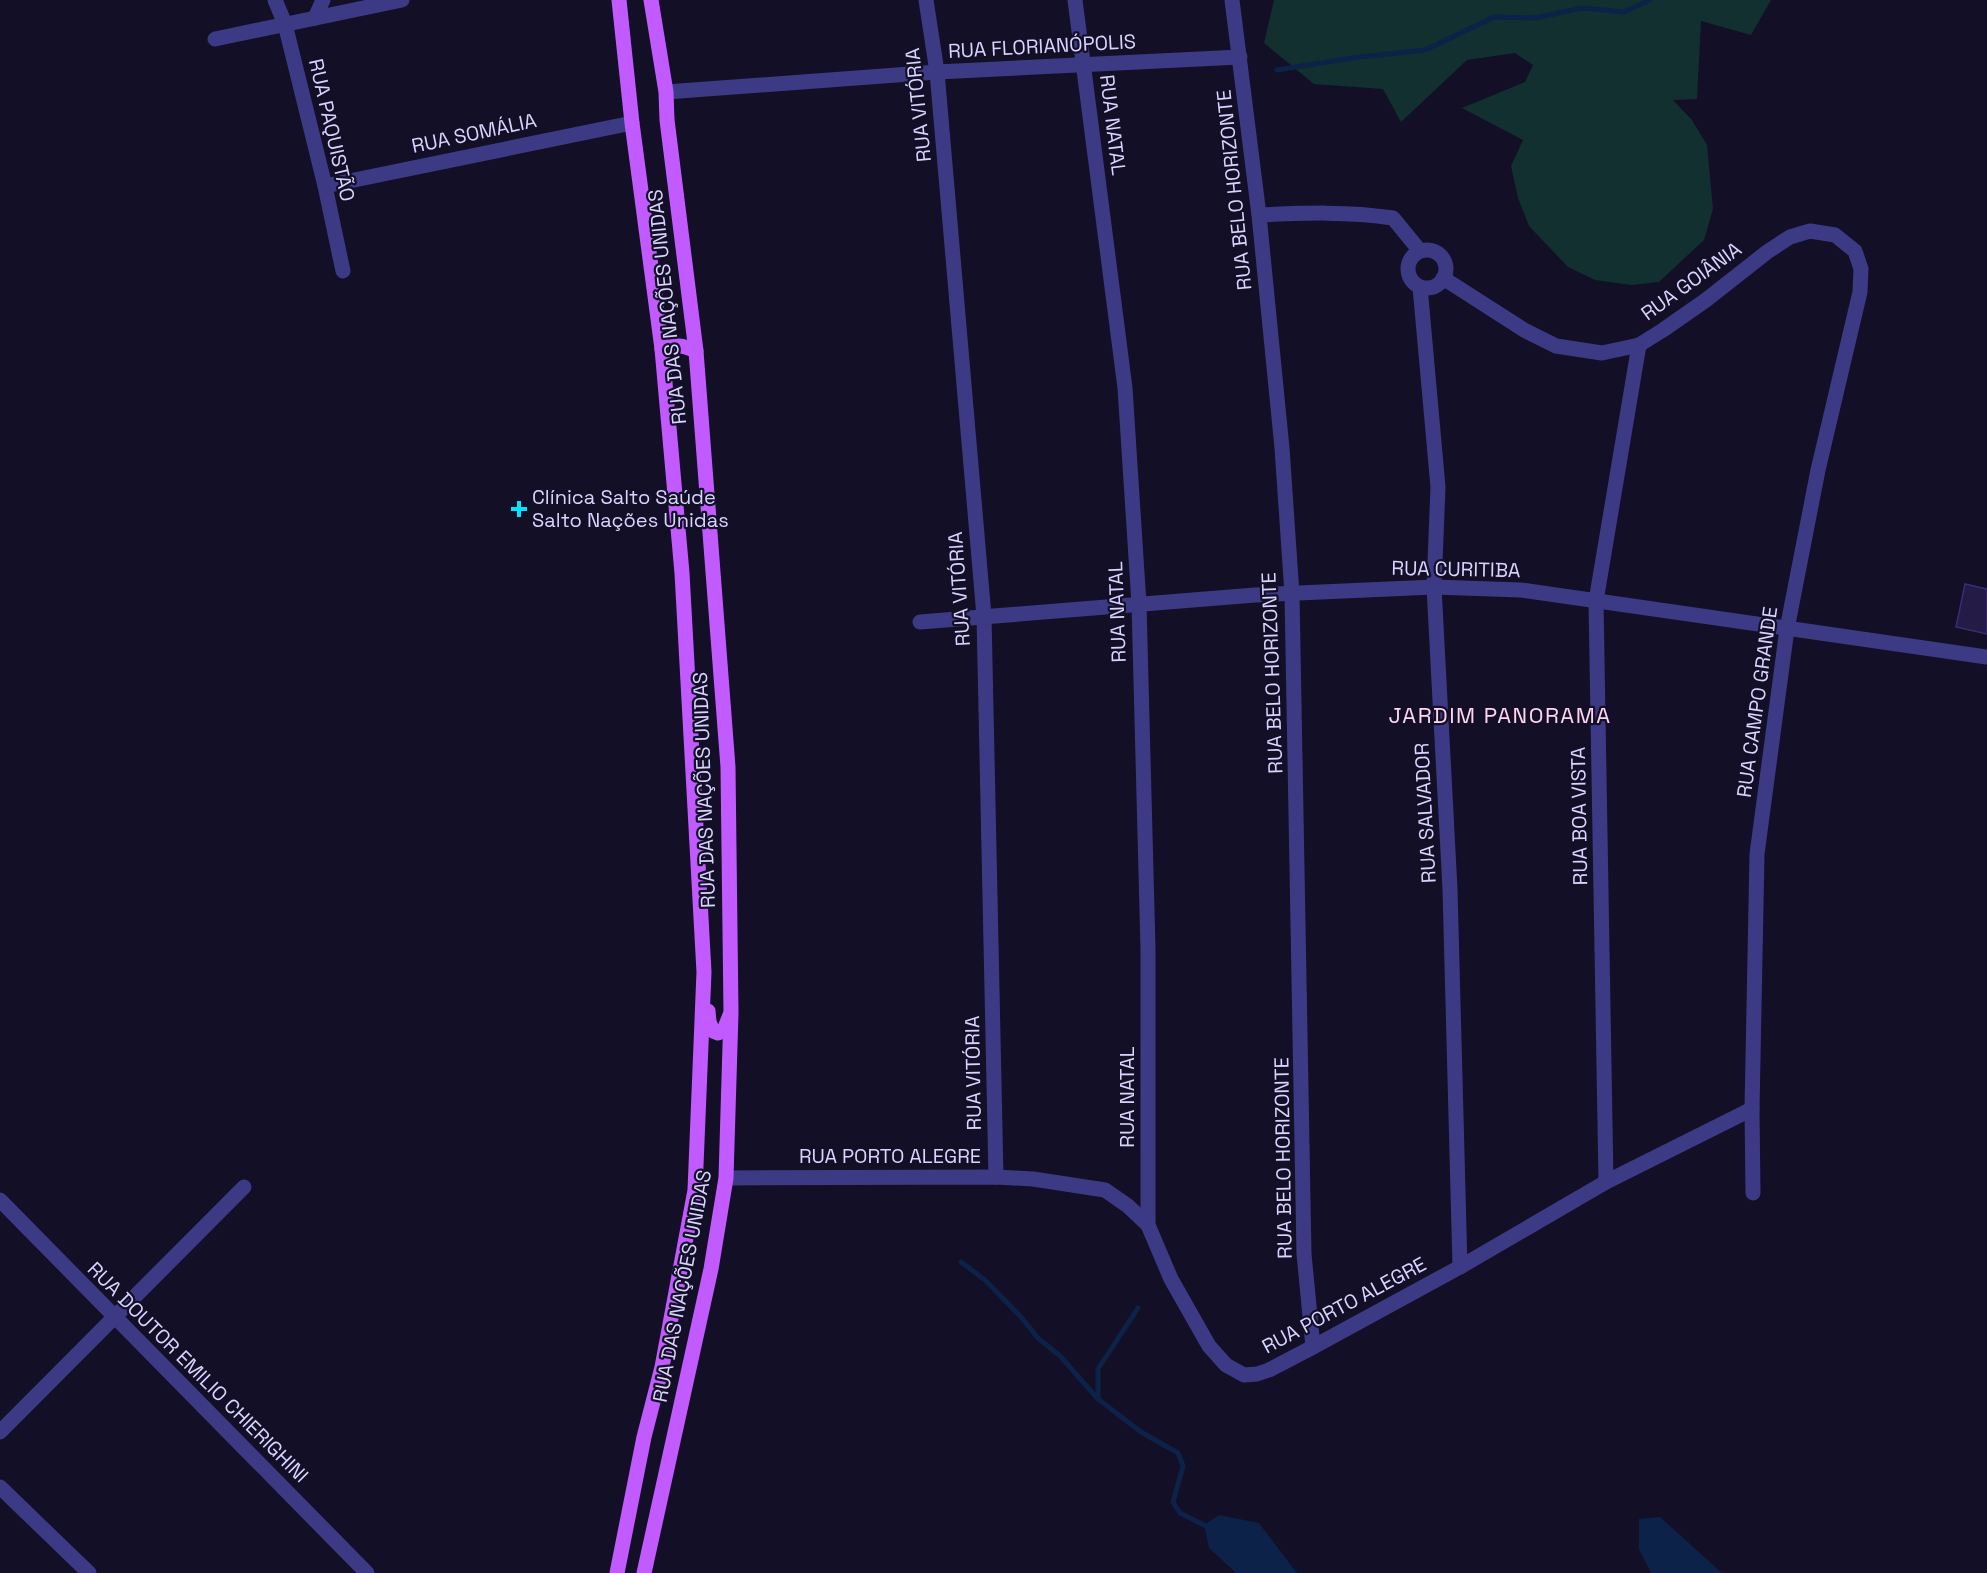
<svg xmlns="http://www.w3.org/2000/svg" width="1987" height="1573" viewBox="0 0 1987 1573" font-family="'Space Grotesk',sans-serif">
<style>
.green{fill:#12302f}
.water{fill:#0c2248}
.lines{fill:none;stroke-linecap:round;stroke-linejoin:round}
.stream{stroke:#0c2248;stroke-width:5}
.building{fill:#241b47;stroke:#3b2d73;stroke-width:1.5}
.minor{stroke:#3d3a85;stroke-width:15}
.major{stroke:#c25bff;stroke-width:15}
.poi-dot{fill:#00e5ff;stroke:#130f26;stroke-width:2}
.labels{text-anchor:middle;stroke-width:4.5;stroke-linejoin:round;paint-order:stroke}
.street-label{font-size:20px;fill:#d9d4ff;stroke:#130f26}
.poi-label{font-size:20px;fill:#d9d4ff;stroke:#130f26;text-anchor:start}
.quarter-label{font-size:22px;letter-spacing:1.5px;fill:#ffd6f0;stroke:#130f26}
</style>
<rect width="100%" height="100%" fill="#130f26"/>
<polygon class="green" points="1274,0 1771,0 1751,35 1701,21 1697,99 1673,100 1692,120 1707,145 1713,209 1704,240 1659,282 1631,285 1595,280 1568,267 1529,226 1518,198 1511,166 1523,140 1462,108 1525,82 1533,65 1515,53 1467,60 1401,122 1383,89 1314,84 1264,43"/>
<g class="water">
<polygon points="1219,1515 1259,1523 1297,1573 1236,1573 1209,1548 1204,1525"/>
<polygon points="1660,1517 1722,1573 1651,1573 1639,1549 1639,1519"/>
</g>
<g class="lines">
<g class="stream">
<polyline points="1277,70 1352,58 1425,50 1494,17 1535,18 1582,8 1624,12 1650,0"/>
<polyline points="961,1262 985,1280 1021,1317 1038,1338 1060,1356 1098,1399 1141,1432 1178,1453 1183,1466 1173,1502 1180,1513 1204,1525"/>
<polyline points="1098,1399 1098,1369 1138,1308"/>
</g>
</g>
<polygon class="building" points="1965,584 1987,589 1987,634 1956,627"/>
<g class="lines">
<g class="minor">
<polyline points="275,0 285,24 325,186 343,271"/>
<polyline points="926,0 937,72 984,616 996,1177"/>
<polyline points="1075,0 1125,388 1139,604 1148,949 1148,1225"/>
<polyline points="1232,0 1259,215 1282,448 1292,594 1304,1254 1313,1347"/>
<polyline points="315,18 323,0"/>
<polyline points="215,39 402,0"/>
<polyline points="666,92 937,72 1240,57"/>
<polyline points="325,186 632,123"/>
<path d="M1259 215C1304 213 1348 211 1393 218L1420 251"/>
<circle cx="1427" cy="269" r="19"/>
<polyline points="1443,278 1524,330 1556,346 1602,353 1639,345 1663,330 1706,300 1767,252 1790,237 1810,231 1835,235 1855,251 1861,269 1860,292 1818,470 1787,629 1757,854 1752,1109 1753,1193"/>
<polyline points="1420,287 1438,487 1434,587 1450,889 1460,1267"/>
<polyline points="920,622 1255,595 1434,587 1521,590 1987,657"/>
<polyline points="726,1178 996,1177 1033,1179 1105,1190 1128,1206 1148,1225 1171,1279 1209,1346 1226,1365 1244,1375 1257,1374 1269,1370 1313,1347 1460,1267 1606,1182 1752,1109"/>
<polyline points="1606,1182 1596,601 1639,345"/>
<polyline points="0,1200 367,1573"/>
<polyline points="0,1432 244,1187"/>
<polyline points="0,1487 89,1573"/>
</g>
<g class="major">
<path d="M662 349C676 344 682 345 696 351"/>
<polyline points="708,1011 709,1022 713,1031 718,1033 724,1030 730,1015"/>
<polyline points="617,1573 644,1437 662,1367 695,1190 704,972 682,573 662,349 632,123 619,0"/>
<polyline points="644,1573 711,1269 726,1178 731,1013 728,767 696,351 667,120 666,92 651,0"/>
</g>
</g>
<path class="poi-dot" d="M516 500h6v6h6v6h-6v6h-6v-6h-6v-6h6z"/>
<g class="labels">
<g class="street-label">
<text transform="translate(1042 46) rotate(-3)" y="7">RUA FLORIANÓPOLIS</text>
<text transform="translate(918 105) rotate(-96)" y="7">RUA VITÓRIA</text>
<text transform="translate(1113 125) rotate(83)" y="7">RUA NATAL</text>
<text transform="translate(332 130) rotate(77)" y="7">RUA PAQUISTÃO</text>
<text transform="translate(474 133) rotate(-12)" y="7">RUA SOMÁLIA</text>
<text transform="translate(1234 190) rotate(-96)" y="7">RUA BELO HORIZONTE</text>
<text transform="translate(1691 281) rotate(-36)" y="7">RUA GOIÂNIA</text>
<text transform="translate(667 307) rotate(-96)" y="7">RUA DAS NAÇÕES UNIDAS</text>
<text transform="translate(1456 569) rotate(1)" y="7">RUA CURITIBA</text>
<text transform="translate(959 589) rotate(-94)" y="7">RUA VITÓRIA</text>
<text transform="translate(1117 612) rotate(-92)" y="7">RUA NATAL</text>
<text transform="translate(1272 673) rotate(-92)" y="7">RUA BELO HORIZONTE</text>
<text transform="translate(1757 702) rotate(-82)" y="7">RUA CAMPO GRANDE</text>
<text transform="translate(704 790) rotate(-92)" y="7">RUA DAS NAÇÕES UNIDAS</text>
<text transform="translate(1425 813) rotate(-93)" y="7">RUA SALVADOR</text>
<text transform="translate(1579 816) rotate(-91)" y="7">RUA BOA VISTA</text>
<text transform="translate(973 1073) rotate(-91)" y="7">RUA VITÓRIA</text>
<text transform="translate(1127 1097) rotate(-90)" y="7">RUA NATAL</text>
<text x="890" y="1163">RUA PORTO ALEGRE</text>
<text transform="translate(1283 1158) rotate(-91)" y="7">RUA BELO HORIZONTE</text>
<text transform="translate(682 1286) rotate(-79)" y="7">RUA DAS NAÇÕES UNIDAS</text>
<text transform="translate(1344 1305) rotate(-28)" y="7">RUA PORTO ALEGRE</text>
<text transform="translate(198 1372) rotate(45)" y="7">RUA DOUTOR EMILIO CHIERIGHINI</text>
</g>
<g class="poi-label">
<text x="532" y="504">Clínica Salto Saúde<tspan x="532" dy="23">Salto Nações Unidas</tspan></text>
</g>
<g class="quarter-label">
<text x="1500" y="723">JARDIM PANORAMA</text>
</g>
</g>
</svg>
